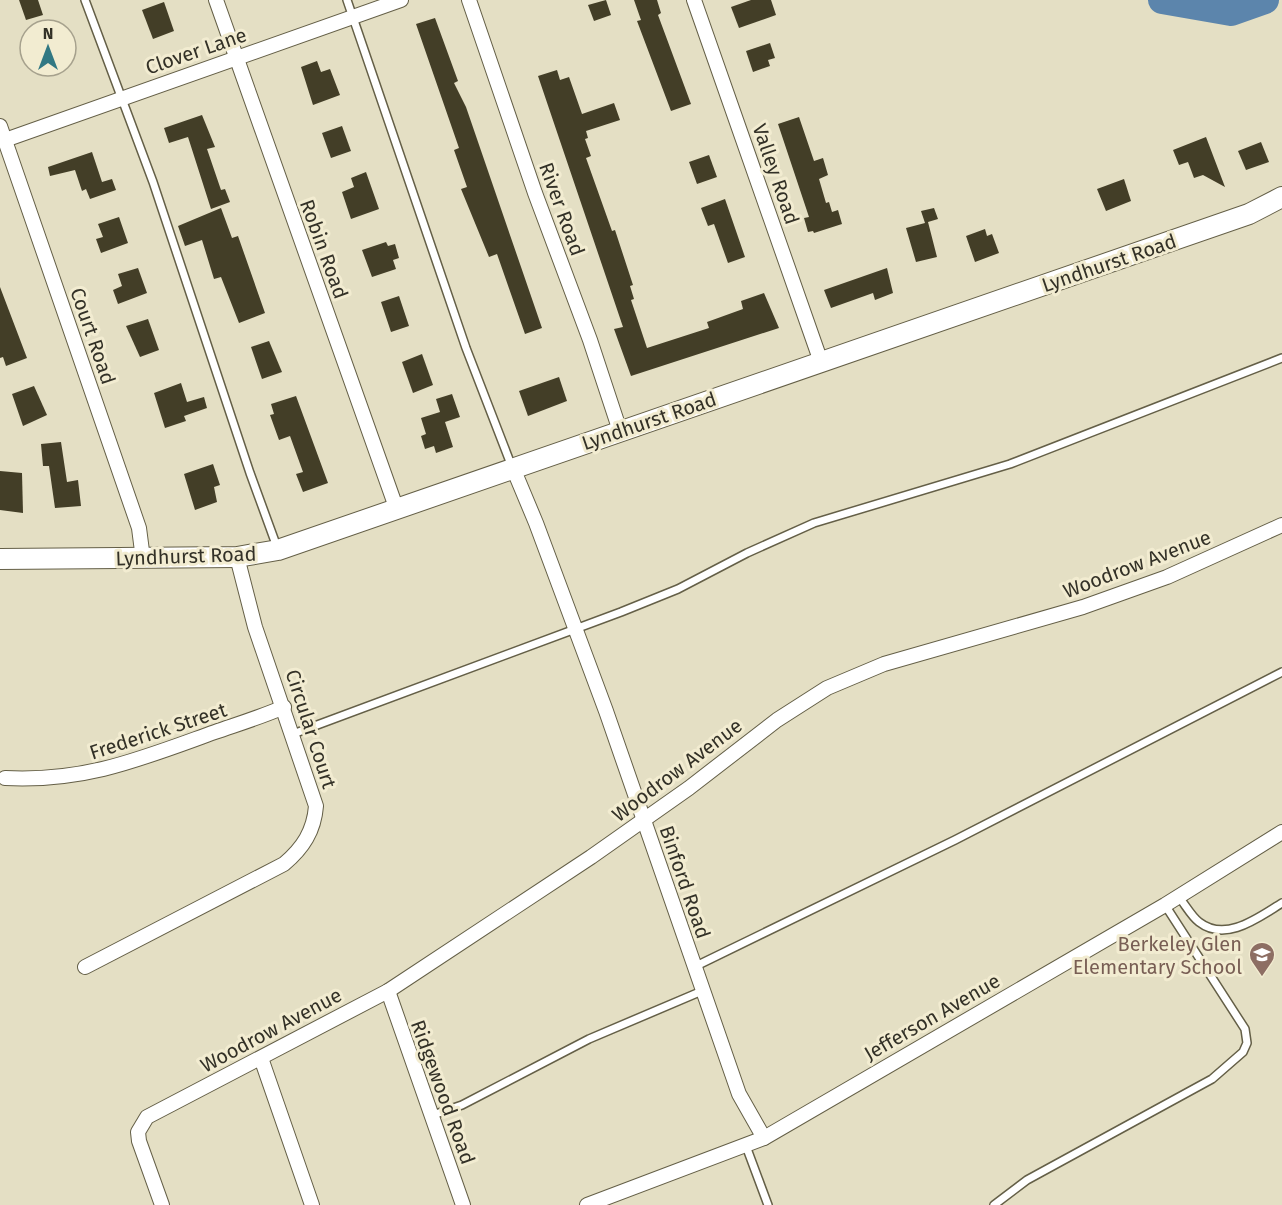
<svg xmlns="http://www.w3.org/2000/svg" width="1282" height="1205" viewBox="0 0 1282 1205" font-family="'Fira Sans',sans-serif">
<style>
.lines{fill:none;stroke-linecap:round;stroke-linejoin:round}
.river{stroke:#5c85ac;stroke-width:28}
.building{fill:#433e27}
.lane-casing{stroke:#645f47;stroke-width:10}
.street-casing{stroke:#645f47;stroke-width:16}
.secondary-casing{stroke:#645f47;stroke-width:22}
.lane{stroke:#fff;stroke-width:7}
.street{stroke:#fff;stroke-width:14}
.secondary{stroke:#fff;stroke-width:20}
.labels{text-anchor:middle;stroke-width:6;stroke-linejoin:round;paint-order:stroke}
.street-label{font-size:20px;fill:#333127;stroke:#f2ecd1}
.education-label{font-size:20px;fill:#785e54;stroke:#f2ecd1;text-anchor:end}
</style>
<rect width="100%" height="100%" fill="#e4dfc4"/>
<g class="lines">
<polyline class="river" points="1162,0 1231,12 1265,0"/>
</g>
<g class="building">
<polygon points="19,0 38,0 43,15 26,20"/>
<polygon points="606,0 611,15 594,21 588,5"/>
<polygon points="634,0 657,0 661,13 658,15 691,104 671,111 637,21 641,20"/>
<polygon points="751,0 771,0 776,15 739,28 731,7"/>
<polygon points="164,2 174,31 153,39 142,10"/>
<polygon points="435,18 458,81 454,83 466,107 542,328 525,334 497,254 489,257 461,189 467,187 454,150 459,148 416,24"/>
<polygon points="770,43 775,58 768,60 770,66 753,72 746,51"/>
<polygon points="317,61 321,72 330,69 340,95 313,105 301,67"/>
<polygon points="557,70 560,80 569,77 582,114 614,103 620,120 586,131 588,138 585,139 591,156 586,158 612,231 615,230 633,285 630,286 634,299 631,300 647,348 709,328 707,322 743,309 741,301 764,293 779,328 631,376 614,329 623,327 538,76"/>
<polygon points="202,115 215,147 207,149 221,190 225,189 230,202 211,209 188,137 169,143 164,128"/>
<polygon points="799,117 814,161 823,158 828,175 819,179 826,203 829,202 832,212 838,210 842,224 814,233 813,231 808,232 804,218 809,217 778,124"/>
<polygon points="342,126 351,151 331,158 322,133"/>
<polygon points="1206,137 1225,187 1203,175 1194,178 1188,162 1179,165 1173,150"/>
<polygon points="1261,142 1269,162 1246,170 1238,151"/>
<polygon points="92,152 102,182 112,179 116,190 90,199 86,189 82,191 75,170 50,176 48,167"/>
<polygon points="709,155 717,177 697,184 689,162"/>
<polygon points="366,172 379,209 351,219 342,192 354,187 351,178"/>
<polygon points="1124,179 1131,201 1106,211 1097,189"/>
<polygon points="725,199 745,257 728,263 714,224 708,226 701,208"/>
<polygon points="221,208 232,238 238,236 265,313 239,323 221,277 214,279 202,240 185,246 178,226"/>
<polygon points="934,208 938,219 928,222 937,257 916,262 906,228 925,223 921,211"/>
<polygon points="119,217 128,243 101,253 96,239 103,237 98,224"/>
<polygon points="985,229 987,236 992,234 999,253 975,262 966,236"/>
<polygon points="386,242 388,246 395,244 399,258 393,260 396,269 372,277 362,250"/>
<polygon points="138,268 147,293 118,304 113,290 122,286 118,274"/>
<polygon points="887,268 893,293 875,300 873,293 831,308 824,290"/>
<polygon points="0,287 27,358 6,366 3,357 0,358"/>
<polygon points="399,296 409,326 391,332 381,302"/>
<polygon points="148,319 159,350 140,357 126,326"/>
<polygon points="269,341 282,372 262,379 251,347"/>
<polygon points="422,354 433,385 413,393 402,362"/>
<polygon points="559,377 567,401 528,416 519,391"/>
<polygon points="181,383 187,402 204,397 207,408 184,416 186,421 165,428 154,393"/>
<polygon points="34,386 47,415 23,426 12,394"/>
<polygon points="452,394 460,417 445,422 453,447 436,453 434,446 425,449 421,436 426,434 421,418 440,412 436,399"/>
<polygon points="296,396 328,483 303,492 296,474 303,472 290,436 279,440 270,415 274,414 271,404"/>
<polygon points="61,442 67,482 78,480 81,506 55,508 49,466 43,466 41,444"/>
<polygon points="213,464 220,485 214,487 217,502 195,510 184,474"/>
<polygon points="0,471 22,473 23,513 0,510"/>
</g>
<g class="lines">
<defs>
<g id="lane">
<polyline points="85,0 153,182 250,473 277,547"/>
<polyline points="347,0 466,348 512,467"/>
<polyline points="293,734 621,612 678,589 747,553 814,523 1010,464 1282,358"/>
<path d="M1178 896C1185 904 1191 916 1199 922 1226 943 1259 917 1282 903"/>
<polyline points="694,967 955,840 1282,672"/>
<polyline points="430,1116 462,1105 589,1039 702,991"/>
<polyline points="746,1146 768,1205"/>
<polyline points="994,1205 1027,1180 1212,1079 1243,1052 1247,1043 1245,1029 1165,905"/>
</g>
<g id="street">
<polyline points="216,0 397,510"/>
<polyline points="469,0 535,193 590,340 620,431"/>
<polyline points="694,0 821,362"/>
<polyline points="0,126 139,528 143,559"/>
<polyline points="5,140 401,0"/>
<polyline points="513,468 536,523 606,711 739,1094 764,1138"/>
<path d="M5 778C86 782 140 759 215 732 238 724 261 717 284 707"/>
<path d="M85 967 284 864C303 848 314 831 316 806L255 627 237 557"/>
<polyline points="388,991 463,1205"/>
<polyline points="261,1058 312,1205"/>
<polyline points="162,1205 139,1141 138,1132 147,1117 388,991 591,857 689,788 777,720 827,688 884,664 1083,607 1167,577 1282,525"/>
<polyline points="587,1205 764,1138 1165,905 1282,832"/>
</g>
<polyline id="secondary" points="0,559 237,557 278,550 1249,214 1282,197"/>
</defs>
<use href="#lane" class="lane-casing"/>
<use href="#street" class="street-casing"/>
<use href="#secondary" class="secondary-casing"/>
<use href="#lane" class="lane"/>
<use href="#street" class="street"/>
<use href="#secondary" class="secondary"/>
</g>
<defs>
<symbol id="school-pin" viewBox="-11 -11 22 30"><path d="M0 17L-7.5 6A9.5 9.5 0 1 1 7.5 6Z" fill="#8d6e63" stroke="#f2ecd1"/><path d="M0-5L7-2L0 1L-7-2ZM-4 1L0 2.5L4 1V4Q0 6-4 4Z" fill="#fff"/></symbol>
</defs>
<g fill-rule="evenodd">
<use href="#school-pin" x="1247" y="940" width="30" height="40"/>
</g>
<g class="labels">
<g class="street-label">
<text transform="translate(196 51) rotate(-19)" y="7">Clover Lane</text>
<text transform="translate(776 174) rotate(71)" y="7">Valley Road</text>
<text transform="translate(562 209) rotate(70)" y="7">River Road</text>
<text transform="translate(324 249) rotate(70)" y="7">Robin Road</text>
<text transform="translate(1109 263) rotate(-19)" y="7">Lyndhurst Road</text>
<text transform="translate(93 336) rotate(71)" y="7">Court Road</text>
<text transform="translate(649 421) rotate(-19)" y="7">Lyndhurst Road</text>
<text transform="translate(186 556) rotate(-2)" y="7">Lyndhurst Road</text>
<text transform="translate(1137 564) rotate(-21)" y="7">Woodrow Avenue</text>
<text transform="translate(311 729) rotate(72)" y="7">Circular Court</text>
<text transform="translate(158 731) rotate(-18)" y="7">Frederick Street</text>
<text transform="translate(677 770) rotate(-37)" y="7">Woodrow Avenue</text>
<text transform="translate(685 882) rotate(71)" y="7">Binford Road</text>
<text transform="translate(932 1017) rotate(-30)" y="7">Jefferson Avenue</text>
<text transform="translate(271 1030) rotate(-28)" y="7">Woodrow Avenue</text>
<text transform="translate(443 1092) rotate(70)" y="7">Ridgewood Road</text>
</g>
<g class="education-label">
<text x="1242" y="951">Berkeley Glen<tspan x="1242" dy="23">Elementary School</tspan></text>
</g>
</g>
<g transform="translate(48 48)"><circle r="28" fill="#f2ecd1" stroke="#a6a18d" stroke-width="1.5"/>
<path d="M0-4.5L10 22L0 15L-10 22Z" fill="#317883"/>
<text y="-9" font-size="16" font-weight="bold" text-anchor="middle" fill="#333127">N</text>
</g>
</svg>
